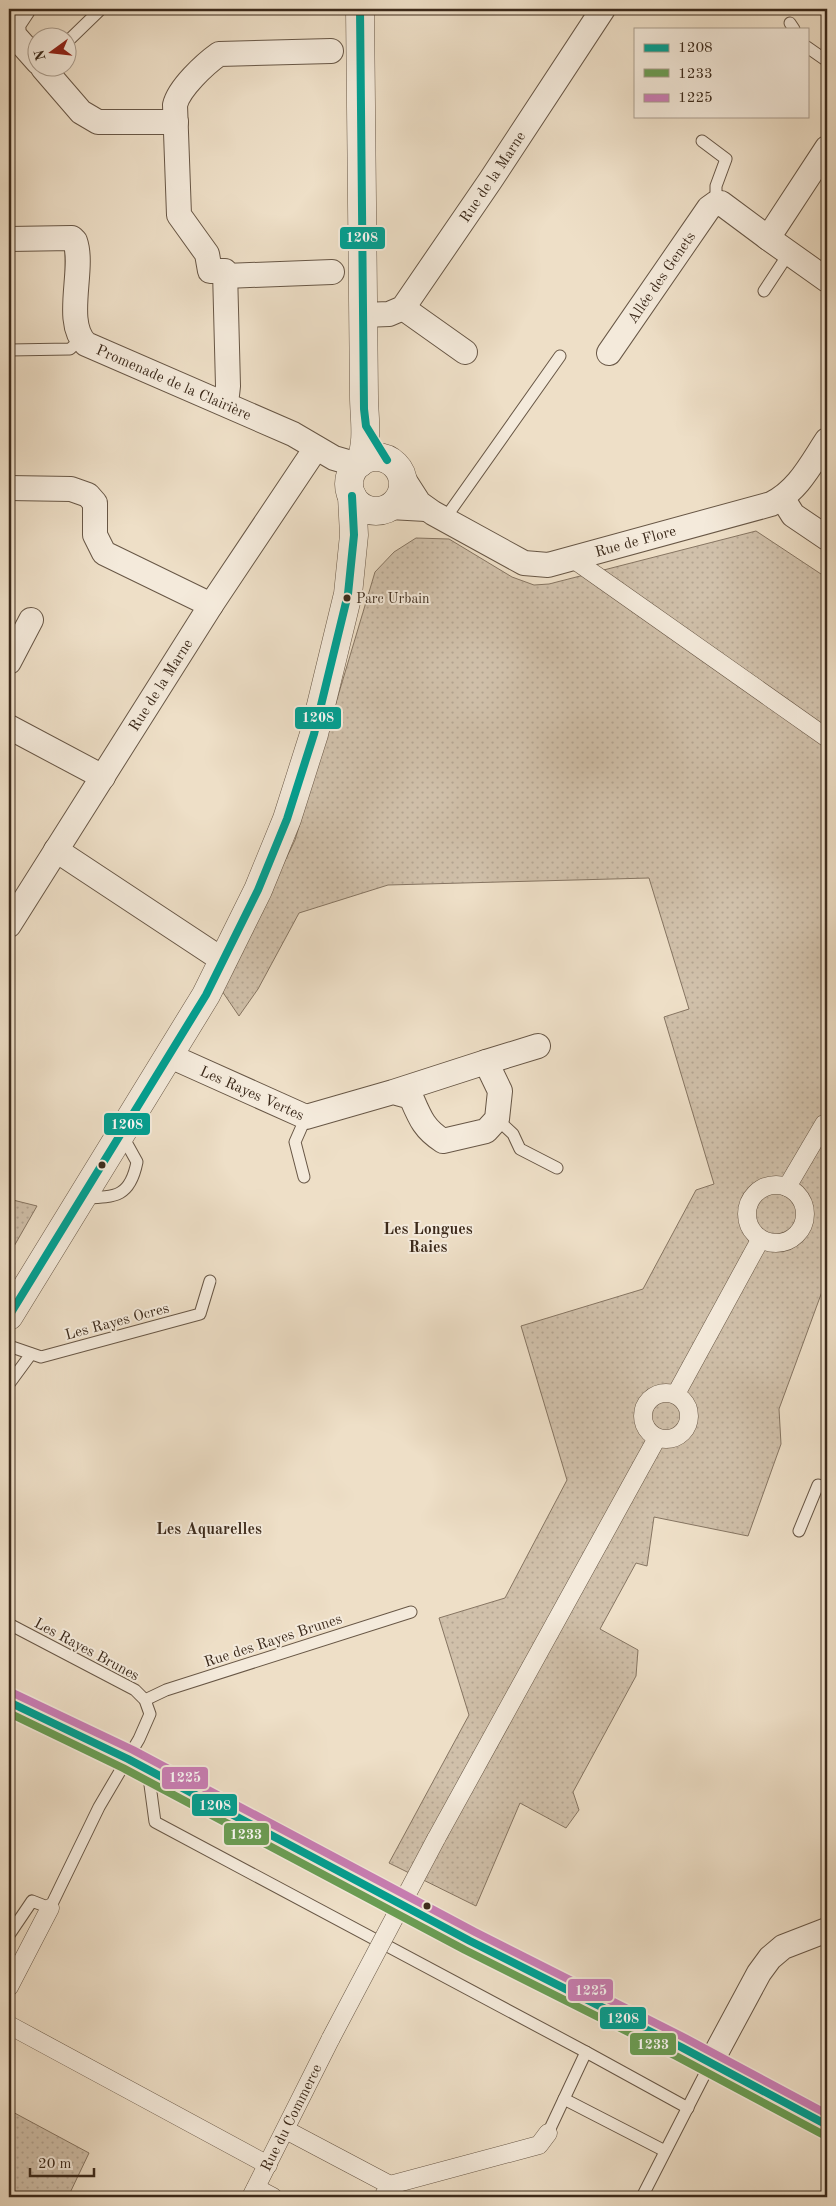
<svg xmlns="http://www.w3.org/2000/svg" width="836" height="2206" viewBox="0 0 836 2206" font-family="'Old Standard TT',serif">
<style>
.park{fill:url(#park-dots);stroke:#867562}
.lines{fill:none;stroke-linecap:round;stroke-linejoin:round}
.service-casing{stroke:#685746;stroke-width:13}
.pedestrian-casing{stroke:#685746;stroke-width:19}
.minor-casing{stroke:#685746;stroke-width:26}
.tertiary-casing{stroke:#685746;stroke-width:29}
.service{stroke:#f4eadb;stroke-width:11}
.pedestrian{stroke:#f4eadb;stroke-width:18}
.minor{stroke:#f4eadb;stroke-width:24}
.tertiary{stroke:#f4eadb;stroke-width:28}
.pedestrian-bridge-casing{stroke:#685746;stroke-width:19;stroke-linecap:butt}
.pedestrian-bridge{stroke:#f4eadb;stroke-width:18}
.bus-1-casing{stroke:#f4eadb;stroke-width:11}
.bus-2-casing{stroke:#f4eadb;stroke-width:11}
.bus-3-casing{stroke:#f4eadb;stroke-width:11}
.bus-1{stroke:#00a092;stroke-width:8}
.bus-2{stroke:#6a9e54;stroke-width:8}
.bus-3{stroke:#ca7eb6;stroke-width:8}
.bus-dot{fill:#3c2a1b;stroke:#f4eadb;stroke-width:2}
.labels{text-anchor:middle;stroke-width:4;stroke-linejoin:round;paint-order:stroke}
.bus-label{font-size:14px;fill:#3c2a1b;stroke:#f4eadb;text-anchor:start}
.street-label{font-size:15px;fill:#3c2a1b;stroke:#f4eadb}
.neighbourhood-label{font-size:16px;font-weight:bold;fill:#3c2a1b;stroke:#f4eadb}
.line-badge{stroke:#f4eadb;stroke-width:2}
.badge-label{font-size:14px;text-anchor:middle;font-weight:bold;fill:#fff}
</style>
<defs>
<pattern id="park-dots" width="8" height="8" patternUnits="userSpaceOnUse" patternTransform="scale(1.25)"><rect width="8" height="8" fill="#d0c0aa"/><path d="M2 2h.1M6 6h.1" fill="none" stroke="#b4a592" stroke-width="1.8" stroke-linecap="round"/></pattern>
</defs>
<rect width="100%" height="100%" fill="#eedfc7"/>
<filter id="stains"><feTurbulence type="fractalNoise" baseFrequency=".004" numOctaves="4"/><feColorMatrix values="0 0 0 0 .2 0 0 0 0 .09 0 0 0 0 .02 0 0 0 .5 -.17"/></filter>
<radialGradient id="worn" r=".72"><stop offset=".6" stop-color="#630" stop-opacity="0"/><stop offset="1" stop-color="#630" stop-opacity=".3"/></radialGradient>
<g class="park">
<polygon points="756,531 827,578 827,1278 779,1409 781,1444 748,1536 654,1517 647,1566 636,1563 600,1629 638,1650 636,1676 573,1792 579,1810 566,1828 520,1803 476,1906 389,1863 469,1715 439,1618 505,1598 567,1480 521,1326 643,1289 696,1190 714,1184 664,1017 689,1009 649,878 388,885 299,913 258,989 239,1016 222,991 295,840 375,572 394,552 416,538 449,539 512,577 534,585 549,584"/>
<polygon points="9,1199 37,1206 9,1255"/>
<polygon points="9,2110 89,2153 68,2197 9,2197"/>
</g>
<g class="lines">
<defs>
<g id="service">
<polyline points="790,23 794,29"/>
<polyline points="68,41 101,9"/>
<polyline points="807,47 827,61"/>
<polyline points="702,141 726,159 716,186 716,203"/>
<polyline points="764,291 789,253"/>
<polyline points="9,350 70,349 81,339"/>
<polyline points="444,520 560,356"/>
<polyline points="497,1119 513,1134 520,1149 557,1168"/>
<polyline points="304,1177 295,1142 306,1117"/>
<path d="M84 1198C116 1197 130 1197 137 1162L122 1135"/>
<polyline points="9,1346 41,1357 200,1314 210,1281"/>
<polyline points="9,1384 31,1354"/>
<polyline points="799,1531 818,1485 827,1488"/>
<polyline points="9,1624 135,1690 145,1700 150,1714 139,1739 99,1807 50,1908 32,1901 9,1935"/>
<polyline points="145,1700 166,1690 411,1612"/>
<polyline points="148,1770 155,1822 586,2052"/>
<polyline points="564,2099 665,2151"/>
<polyline points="548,2133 586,2052 688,2108"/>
<polyline points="642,2197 710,2064"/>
</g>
<g id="pedestrian">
<polyline points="573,559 827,738"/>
<circle cx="776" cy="1214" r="29"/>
<polyline points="787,1187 824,1124 827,1126"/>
<circle cx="666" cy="1416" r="23"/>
<polyline points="676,1394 760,1240"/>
<polyline points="436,1839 657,1438"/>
<polyline points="9,1987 50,1908"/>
<polyline points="9,2025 268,2165"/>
<polyline points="286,2130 390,2185 383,2197"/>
<polyline points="390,2185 539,2145 548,2133"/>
<polyline points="256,2188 273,2197"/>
<path id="s1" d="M251 2197 331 2038"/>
</g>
<g id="minor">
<polyline points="23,9 13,24 14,35 38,62"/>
<polyline points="43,68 81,112 98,122 176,122"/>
<polyline points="827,148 768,238 827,280"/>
<path id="s2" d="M9 239 72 238 75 241C85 269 63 322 86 344L293 434 334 458 358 465"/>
<polyline points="225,276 332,272"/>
<polyline points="403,308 465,352"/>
<path id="s3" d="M363 315 389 314 403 308 490 181 603 9"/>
<path id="s4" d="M609 353 709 208 716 203H721L768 238"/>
<path d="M222 402 227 395 228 386 225 271H210L207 254 179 215 175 105C179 88 205 64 219 54L331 51"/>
<path id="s5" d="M401 475 419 503 433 513 524 563 548 565 771 504C798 491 811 464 827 440"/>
<polyline points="9,488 71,489 88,495 95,503 95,535 104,553 211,605"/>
<polyline points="783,499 793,515 827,538"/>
<polyline points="390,507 426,509"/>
<polyline points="9,662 31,620"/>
<polyline points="9,727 103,777"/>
<polyline points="56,850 224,961"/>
<path id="s6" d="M9 925 211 605 316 448"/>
<path id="s7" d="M170 1056 306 1117 393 1092 411 1097C420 1118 424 1129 443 1141L486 1131 497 1119 500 1091 486 1062 393 1092"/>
<polyline points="486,1062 538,1046"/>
<polyline points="9,1702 128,1759 470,1941 681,2047 827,2125"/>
<polyline points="710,2064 759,1973 770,1958 783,1947 827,1930"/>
</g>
<g id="tertiary">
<path d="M360 9 364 396C364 418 369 441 360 463"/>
<circle cx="376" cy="484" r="27"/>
<polyline points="9,1316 206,995 258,890 287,819 314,734 348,594 354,535 352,496"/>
</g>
</defs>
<use href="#service" class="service-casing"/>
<use href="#pedestrian" class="pedestrian-casing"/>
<use href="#minor" class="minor-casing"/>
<use href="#tertiary" class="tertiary-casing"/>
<use href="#service" class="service"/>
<use href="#pedestrian" class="pedestrian"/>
<use href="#minor" class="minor"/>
<use href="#tertiary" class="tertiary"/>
<defs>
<polyline id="pedestrian-bridge" points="331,2038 436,1839"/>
</defs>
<use href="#pedestrian-bridge" class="pedestrian-bridge-casing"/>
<use href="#pedestrian-bridge" class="pedestrian-bridge"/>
<defs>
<g id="bus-1">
<polyline points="360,9 364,409 366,426 387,460"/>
<polyline points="9,1316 206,995 258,890 287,819 314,734 348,594 354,535 352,496"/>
<polyline points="9,1702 128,1759 470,1941 681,2047 827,2125"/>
</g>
<polyline id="bus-2" points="9,1713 123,1768 465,1950 676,2056 822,2134"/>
<polyline id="bus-3" points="13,1693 133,1750 475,1932 685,2038 827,2114"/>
</defs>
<use href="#bus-1" class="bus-1-casing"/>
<use href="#bus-2" class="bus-2-casing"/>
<use href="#bus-3" class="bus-3-casing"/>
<use href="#bus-1" class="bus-1"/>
<use href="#bus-2" class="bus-2"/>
<use href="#bus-3" class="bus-3"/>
</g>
<g class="bus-dot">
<circle cx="347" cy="598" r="4.5"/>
<circle cx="102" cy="1165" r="4.5"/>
<circle cx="427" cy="1906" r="4.5"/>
</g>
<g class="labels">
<g class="bus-label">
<text x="356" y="603">Parc Urbain</text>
</g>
<g class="street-label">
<text dy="5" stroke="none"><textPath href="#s3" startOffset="200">Rue de la Marne</textPath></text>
<text dy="5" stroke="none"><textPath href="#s4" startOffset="92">Allée des Genets</textPath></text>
<text dy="5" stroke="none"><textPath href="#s2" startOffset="269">Promenade de la Clairière</textPath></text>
<text dy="5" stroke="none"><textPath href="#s5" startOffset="269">Rue de Flore</textPath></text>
<text dy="5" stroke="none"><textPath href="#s6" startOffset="284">Rue de la Marne</textPath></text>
<text dy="5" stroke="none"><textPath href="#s7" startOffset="90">Les Rayes Vertes</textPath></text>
<text transform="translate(117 1321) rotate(-15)" y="5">Les Rayes Ocres</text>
<text transform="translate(273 1640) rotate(-18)" y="5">Rue des Rayes Brunes</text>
<text transform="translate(87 1649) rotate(28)" y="5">Les Rayes Brunes</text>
<text dy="5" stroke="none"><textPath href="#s1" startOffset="89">Rue du Commerce</textPath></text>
</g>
<g class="neighbourhood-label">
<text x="428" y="1234">Les Longues<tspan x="428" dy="18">Raies</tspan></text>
<text x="209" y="1534">Les Aquarelles</text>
</g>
</g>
<g class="line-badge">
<rect x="339" y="226" width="47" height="24" rx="5" fill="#00a092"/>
<rect x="294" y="706" width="48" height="24" rx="5" fill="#00a092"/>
<rect x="103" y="1112" width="48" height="24" rx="5" fill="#00a092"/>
<rect x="161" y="1766" width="48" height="24" rx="5" fill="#ca7eb6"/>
<rect x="191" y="1793" width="47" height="24" rx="5" fill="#00a092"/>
<rect x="223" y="1822" width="47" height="24" rx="5" fill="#6a9e54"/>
<rect x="567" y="1978" width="47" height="24" rx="5" fill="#ca7eb6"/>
<rect x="599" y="2006" width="48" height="24" rx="5" fill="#00a092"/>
<rect x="629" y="2032" width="48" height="24" rx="5" fill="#6a9e54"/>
</g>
<g class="badge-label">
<text x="362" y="242">1208</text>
<text x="318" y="722">1208</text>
<text x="127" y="1129">1208</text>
<text x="185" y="1782">1225</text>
<text x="215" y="1810">1208</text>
<text x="246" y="1839">1233</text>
<text x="591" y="1995">1225</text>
<text x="623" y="2023">1208</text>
<text x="653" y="2049">1233</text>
</g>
<rect width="836" height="2206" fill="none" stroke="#eedfc7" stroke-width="30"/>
<rect x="10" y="10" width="816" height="2186" fill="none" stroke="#3c2a1b" stroke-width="2.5"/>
<rect x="15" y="15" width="806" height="2176" fill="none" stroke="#3c2a1b"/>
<rect x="634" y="28" width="175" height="90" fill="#f4eadb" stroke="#aa9d8e"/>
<rect x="644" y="44" width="25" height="8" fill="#00a092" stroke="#aa9d8e"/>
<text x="678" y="52" font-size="15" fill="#3c2a1b">1208</text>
<rect x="644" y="69" width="25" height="8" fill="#6a9e54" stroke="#aa9d8e"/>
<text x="678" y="78" font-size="15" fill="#3c2a1b">1233</text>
<rect x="644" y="94" width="25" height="8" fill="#ca7eb6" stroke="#aa9d8e"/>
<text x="678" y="102" font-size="15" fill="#3c2a1b">1225</text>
<g transform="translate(52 52) rotate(255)"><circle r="24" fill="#f4eadb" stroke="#aa9d8e"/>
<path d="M0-4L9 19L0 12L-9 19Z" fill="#8f2418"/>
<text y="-8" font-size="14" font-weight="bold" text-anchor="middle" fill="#3c2a1b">N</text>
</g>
<path d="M30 2168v8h64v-8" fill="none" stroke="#3c2a1b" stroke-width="2.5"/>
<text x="38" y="2168" font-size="15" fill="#3c2a1b" stroke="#f4eadb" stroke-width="4" paint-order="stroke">20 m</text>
<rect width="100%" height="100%" filter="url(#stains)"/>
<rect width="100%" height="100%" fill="url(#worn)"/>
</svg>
